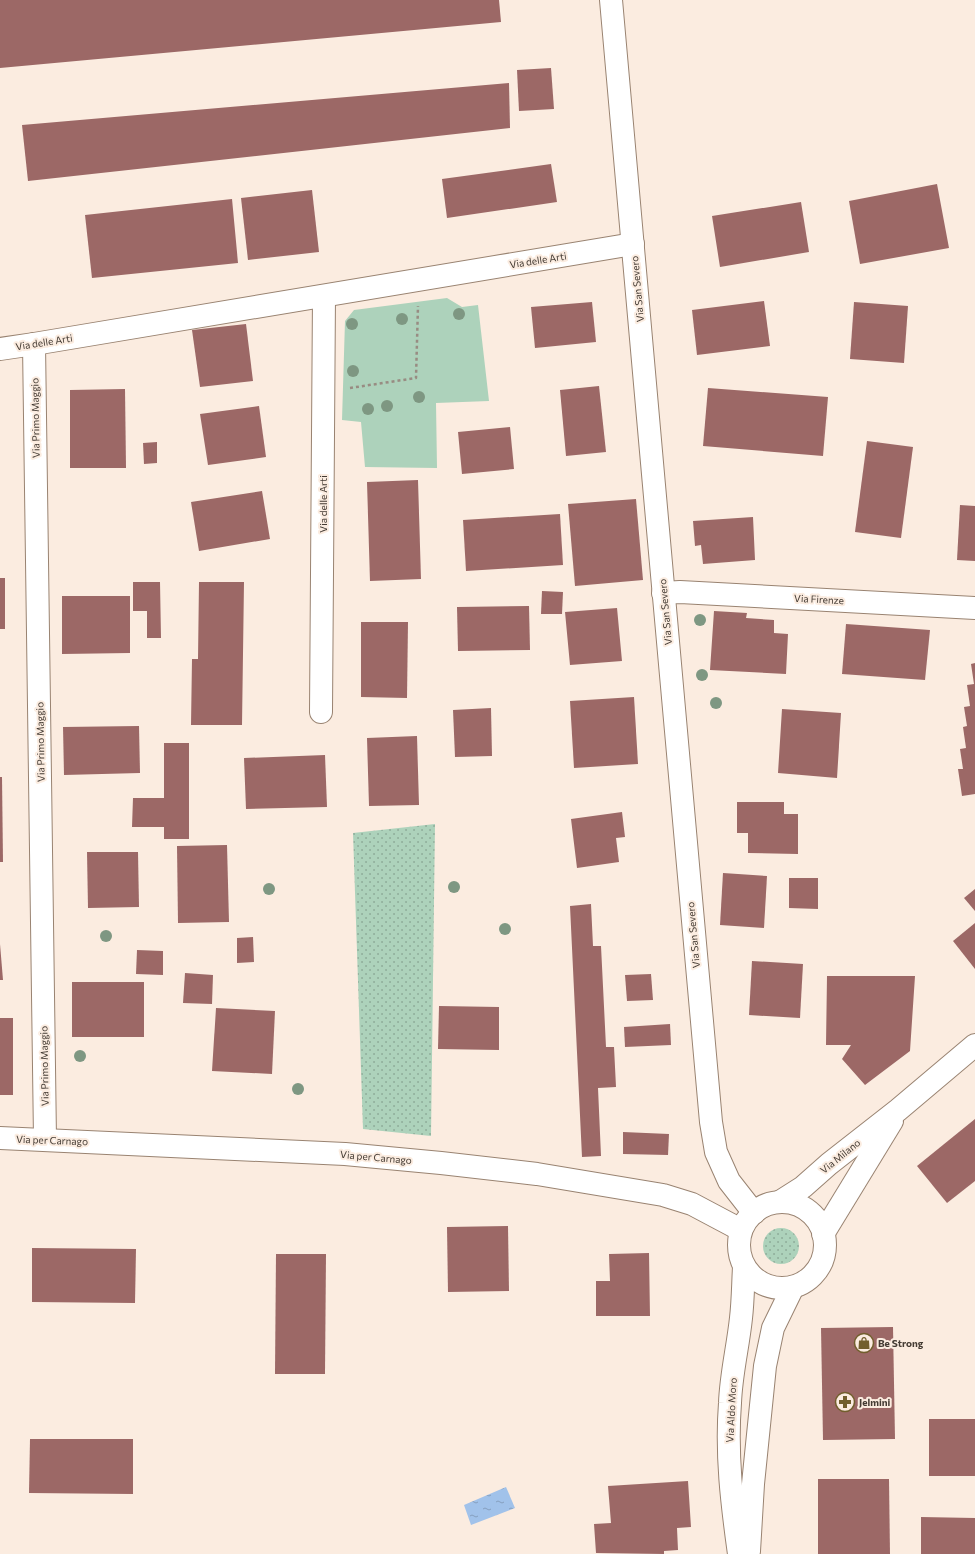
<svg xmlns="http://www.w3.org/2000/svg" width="975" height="1554" viewBox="0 0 975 1554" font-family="Commissioner,sans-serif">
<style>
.grass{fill:url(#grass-dots)}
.park{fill:#add2bb}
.water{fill:url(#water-ripples)}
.building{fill:#9c6866}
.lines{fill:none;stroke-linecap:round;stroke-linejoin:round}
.street-casing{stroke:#998371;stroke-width:24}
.secondary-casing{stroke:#998371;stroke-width:24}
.path{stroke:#988c82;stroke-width:2.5;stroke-dasharray:3 3;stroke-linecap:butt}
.street{stroke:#fff;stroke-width:22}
.secondary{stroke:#fff;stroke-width:22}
.tree{fill:#7e9782}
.labels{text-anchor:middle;stroke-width:4;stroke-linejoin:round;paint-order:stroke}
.street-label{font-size:10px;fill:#443b33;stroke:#fbece0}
.poi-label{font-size:10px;font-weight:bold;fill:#443b33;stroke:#fbece0;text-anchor:start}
</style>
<defs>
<pattern id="grass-dots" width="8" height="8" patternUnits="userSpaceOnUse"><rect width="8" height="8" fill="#add2bb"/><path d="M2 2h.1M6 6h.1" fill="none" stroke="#8eac99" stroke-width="1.8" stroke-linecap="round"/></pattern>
<pattern id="water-ripples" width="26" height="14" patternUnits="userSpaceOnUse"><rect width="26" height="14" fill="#a1c2ea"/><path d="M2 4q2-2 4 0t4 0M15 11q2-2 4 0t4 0" fill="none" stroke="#859fbe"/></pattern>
</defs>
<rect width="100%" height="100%" fill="#fbece0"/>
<g class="grass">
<polygon points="435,824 431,1136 363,1129 353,833"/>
<circle cx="781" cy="1246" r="18"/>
</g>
<polygon class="park" points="447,298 462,307 478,305 489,401 436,403 437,468 365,467 361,422 342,420 345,321 354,310"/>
<polygon class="water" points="506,1487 515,1508 471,1525 464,1505"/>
<g class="building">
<polygon points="0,0 499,0 501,22 0,68"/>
<polygon points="551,68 554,109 519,111 517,70"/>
<polygon points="509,83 510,128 28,181 22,125"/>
<polygon points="551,164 557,202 447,218 442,179"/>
<polygon points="937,184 949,248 860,264 849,201"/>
<polygon points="312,190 319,252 248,260 241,198"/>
<polygon points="232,199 238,263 92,278 85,215"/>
<polygon points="801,202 809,252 720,267 712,216"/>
<polygon points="764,301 770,346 697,355 692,310"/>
<polygon points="592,302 596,342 535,348 531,307"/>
<polygon points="854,302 908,306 904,363 850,359"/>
<polygon points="246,324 253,381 200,387 192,330"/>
<polygon points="599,386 606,452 566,456 560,390"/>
<polygon points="708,388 828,397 823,456 703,446"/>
<polygon points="125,389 126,468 70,468 70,390"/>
<polygon points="259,406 266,457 208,465 200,414"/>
<polygon points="510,427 514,469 462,474 458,432"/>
<polygon points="867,441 913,447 901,538 855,532"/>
<polygon points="157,442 157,463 144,464 143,443"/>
<polygon points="418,480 421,579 370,581 367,482"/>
<polygon points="262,491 270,539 199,551 191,502"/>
<polygon points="636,499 643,580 575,586 568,504"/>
<polygon points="960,505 975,506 975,561 957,560"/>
<polygon points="560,514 563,565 466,571 463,520"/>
<polygon points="753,517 755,560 703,564 701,545 695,546 693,521"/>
<rect x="0" y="578" width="5" height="51"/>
<polygon points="133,582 160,582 161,638 147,638 147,611 133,611"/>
<polygon points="199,582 244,582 242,725 191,725 192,659 198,659"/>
<polygon points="542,591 563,592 562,614 541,614"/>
<polygon points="62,596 130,596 130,653 62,654"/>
<polygon points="529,606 530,650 458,651 457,607"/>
<polygon points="617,608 622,661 570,665 565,612"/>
<polygon points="714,611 747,613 746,618 774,620 774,633 788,634 786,674 710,670"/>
<polygon points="361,622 408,622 407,698 361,697"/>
<polygon points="846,624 930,630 925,680 842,674"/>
<polygon points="975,663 975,794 962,796 958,769 963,769 960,749 966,748 963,727 967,726 964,707 970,706 967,685 974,684 971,664"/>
<polygon points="634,697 638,764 574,768 570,701"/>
<polygon points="491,708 492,756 455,757 453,710"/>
<polygon points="782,709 841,713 837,778 778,773"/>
<polygon points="139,726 140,773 64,775 63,727"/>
<polygon points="417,736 419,805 369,806 367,738"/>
<polygon points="164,743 189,743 189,839 164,839 164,827 132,827 133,798 164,798"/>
<polygon points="325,755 327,807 246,809 244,758"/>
<polygon points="0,777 2,777 3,862 0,862"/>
<polygon points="737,802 784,802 784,814 798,814 798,854 748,853 748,833 737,833"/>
<polygon points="622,812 625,837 616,838 619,862 577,868 571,819"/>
<polygon points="227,845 229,922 178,923 177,846"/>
<polygon points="87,852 138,852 139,907 88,908"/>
<polygon points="723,873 767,876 764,928 720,925"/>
<polygon points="789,878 818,878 818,909 789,908"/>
<polygon points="975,889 975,911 964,898"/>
<polygon points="591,904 593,946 601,946 606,1047 614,1047 616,1087 598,1088 601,1156 582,1157 570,906"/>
<polygon points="975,923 975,969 953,941"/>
<polygon points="253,937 254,962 237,963 237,938"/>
<polygon points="0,944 3,980 0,980"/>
<polygon points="137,950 163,951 163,975 136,974"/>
<polygon points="752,961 803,964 800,1018 749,1015"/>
<polygon points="185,973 213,975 212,1004 183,1003"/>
<polygon points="651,974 653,1000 627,1001 625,975"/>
<polygon points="827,976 915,976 910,1051 865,1085 842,1059 851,1045 826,1045"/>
<rect x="72" y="982" width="72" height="55"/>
<polygon points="439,1006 499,1007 499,1050 438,1049"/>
<polygon points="216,1008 275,1011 272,1074 212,1071"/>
<rect x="0" y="1018" width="13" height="77"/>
<polygon points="670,1024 671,1045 625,1047 624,1027"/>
<polygon points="975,1119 975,1181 947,1203 917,1166"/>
<polygon points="623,1132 669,1134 668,1155 623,1154"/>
<polygon points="508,1226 509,1291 448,1292 447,1227"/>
<polygon points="32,1248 136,1249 135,1303 32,1302"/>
<polygon points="649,1253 650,1316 596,1316 596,1281 610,1281 609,1254"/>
<polygon points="276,1254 326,1254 325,1374 275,1374"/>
<polygon points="893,1327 895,1439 823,1440 821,1328"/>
<rect x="929" y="1419" width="46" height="57"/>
<polygon points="30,1439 133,1439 133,1494 29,1493"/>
<polygon points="818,1479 889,1479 890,1554 818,1554"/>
<polygon points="688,1481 691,1527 677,1528 678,1550 664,1551 664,1554 596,1553 594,1524 611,1523 608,1486"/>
<polygon points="921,1517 975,1518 975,1554 921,1554"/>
</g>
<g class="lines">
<defs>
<g id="street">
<path d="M611 0C645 374 676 748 711 1122L716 1152 729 1181 754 1213"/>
<polyline points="34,344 45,1139"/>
<polyline points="0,349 34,344 633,244"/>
<polyline points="663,593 680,592 975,608"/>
<polyline points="321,712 324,296"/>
<polyline points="0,1138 345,1154 441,1163 537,1174 663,1195 692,1204 741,1230"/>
</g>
<g id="secondary">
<polyline points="781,1201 803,1187 829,1164 898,1110 975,1045"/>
<circle cx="782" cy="1245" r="43"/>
<polyline points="823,1234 892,1121"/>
<polyline points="749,1551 753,1484 765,1366 773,1328 793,1287"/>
<path d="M739 1554C732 1504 726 1454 730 1403 731 1374 738 1347 741 1318 743 1301 743 1284 744 1267"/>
</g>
</defs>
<use href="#street" class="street-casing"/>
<use href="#secondary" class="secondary-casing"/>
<polyline class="path" points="350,388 416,378 418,306"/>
<use href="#street" class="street"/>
<use href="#secondary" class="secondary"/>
</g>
<g class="tree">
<circle cx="459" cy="314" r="6"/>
<circle cx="402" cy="319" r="6"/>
<circle cx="352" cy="324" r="6"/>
<circle cx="353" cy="371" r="6"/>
<circle cx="419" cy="397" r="6"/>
<circle cx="387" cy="406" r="6"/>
<circle cx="368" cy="409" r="6"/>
<circle cx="700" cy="620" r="6"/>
<circle cx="702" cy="675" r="6"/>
<circle cx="716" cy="703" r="6"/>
<circle cx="454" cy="887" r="6"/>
<circle cx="269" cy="889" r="6"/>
<circle cx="505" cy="929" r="6"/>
<circle cx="106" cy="936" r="6"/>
<circle cx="80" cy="1056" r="6"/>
<circle cx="298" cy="1089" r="6"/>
</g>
<defs>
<symbol id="shop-ring" viewBox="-11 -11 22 22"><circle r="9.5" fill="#fbece0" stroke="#725e2d" stroke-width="1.5"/><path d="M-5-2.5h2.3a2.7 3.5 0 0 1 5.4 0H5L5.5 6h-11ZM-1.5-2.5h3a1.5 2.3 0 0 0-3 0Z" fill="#725e2d"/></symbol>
<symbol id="pharmacy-ring" viewBox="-11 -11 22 22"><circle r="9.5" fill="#fbece0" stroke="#725e2d" stroke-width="1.5"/><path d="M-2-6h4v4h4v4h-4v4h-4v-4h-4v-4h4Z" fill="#725e2d"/></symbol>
</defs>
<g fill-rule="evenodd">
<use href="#shop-ring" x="853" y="1332" width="22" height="22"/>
<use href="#pharmacy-ring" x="834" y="1391" width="22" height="22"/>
</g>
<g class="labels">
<g class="street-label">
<text transform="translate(538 260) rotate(-9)" y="4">Via delle Arti</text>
<text transform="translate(637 289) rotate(-95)" y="4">Via San Severo</text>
<text transform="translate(44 342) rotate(-9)" y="4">Via delle Arti</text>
<text transform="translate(35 418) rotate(-91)" y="4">Via Primo Maggio</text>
<text transform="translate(323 504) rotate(-90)" y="4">Via delle Arti</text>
<text transform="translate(819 599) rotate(3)" y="4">Via Firenze</text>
<text transform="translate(665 612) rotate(-95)" y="4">Via San Severo</text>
<text transform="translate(40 742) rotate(-91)" y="4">Via Primo Maggio</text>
<text transform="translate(693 935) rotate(-95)" y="4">Via San Severo</text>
<text transform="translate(44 1066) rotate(-91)" y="4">Via Primo Maggio</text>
<text transform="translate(52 1140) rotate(2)" y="4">Via per Carnago</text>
<text transform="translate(840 1156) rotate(-39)" y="4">Via Milano</text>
<text transform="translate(376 1157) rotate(5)" y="4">Via per Carnago</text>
<text transform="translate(731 1410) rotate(-87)" y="4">Via Aldo Moro</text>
</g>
<g class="poi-label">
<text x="878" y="1347">Be Strong</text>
<text x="859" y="1406">Jelmini</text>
</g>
</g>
</svg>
